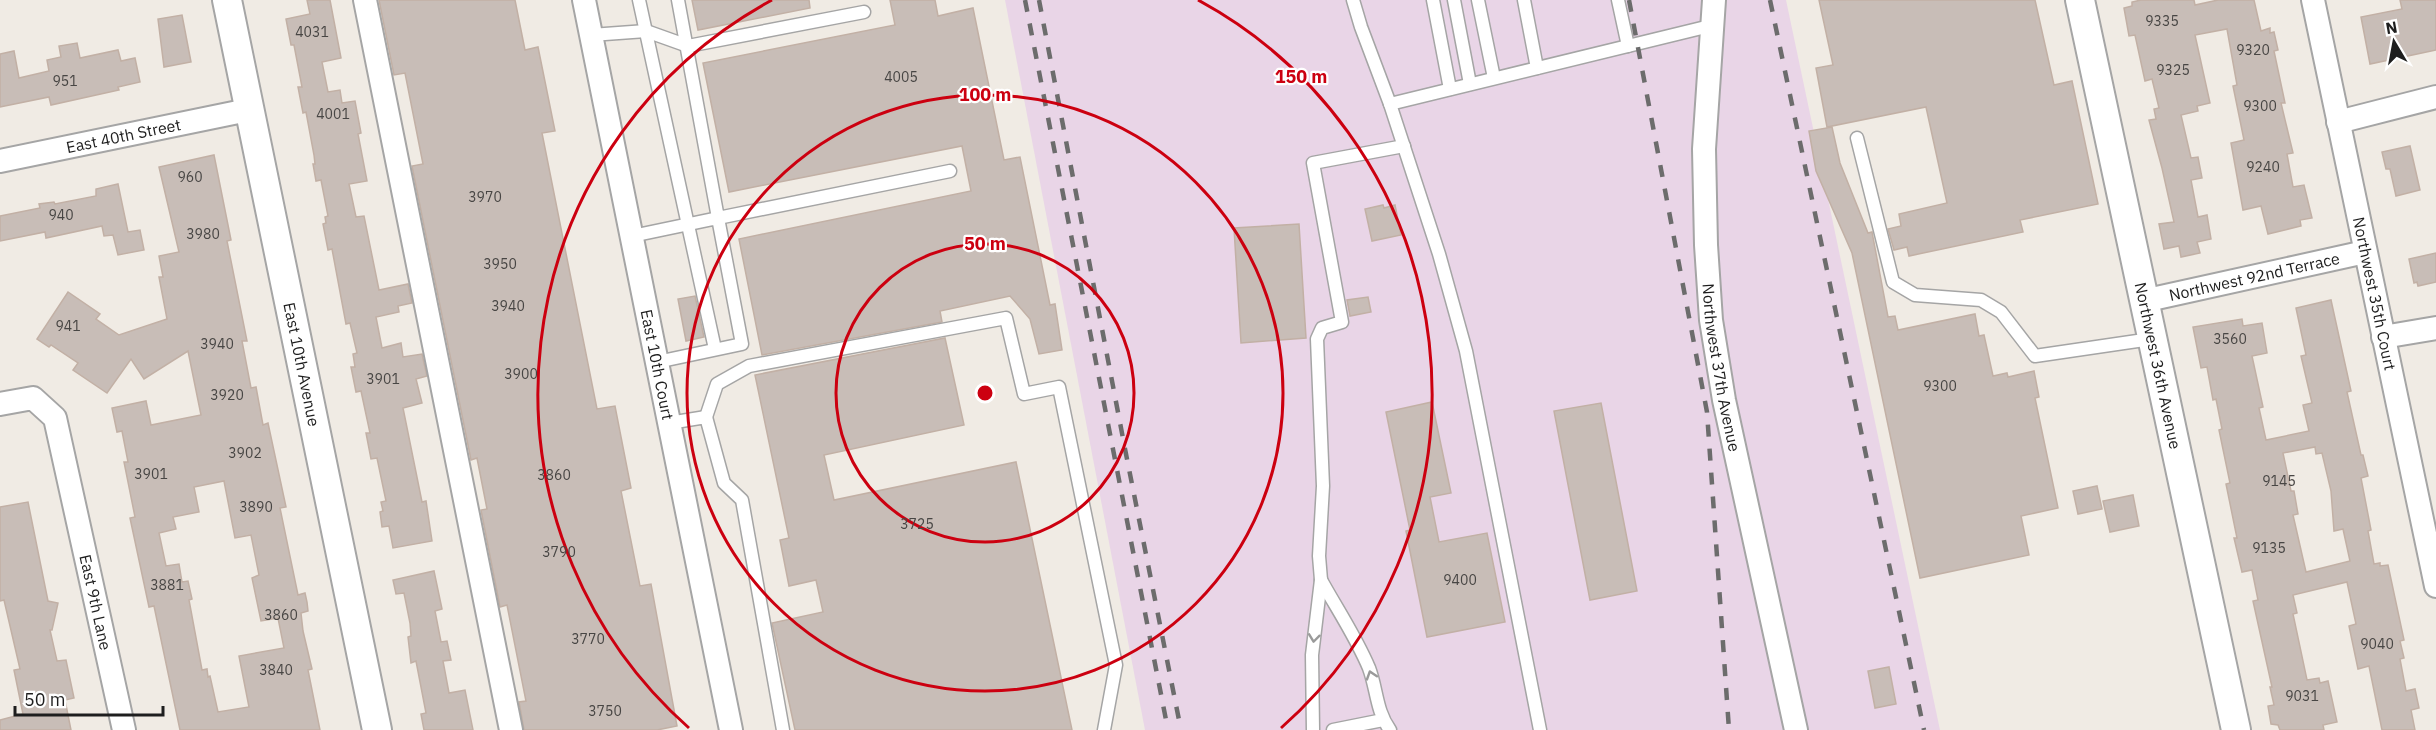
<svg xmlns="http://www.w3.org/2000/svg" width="2436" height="730" viewBox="0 0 2436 730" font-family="'IBM Plex Sans',sans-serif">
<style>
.industrial{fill:#e9d5e7}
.building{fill:#c8bdb7;stroke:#c2b0a5;stroke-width:1.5;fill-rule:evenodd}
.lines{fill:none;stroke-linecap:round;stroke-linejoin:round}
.service-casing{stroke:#a5a5a5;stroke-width:15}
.minor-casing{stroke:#a5a5a5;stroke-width:26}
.tertiary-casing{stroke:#a5a5a5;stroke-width:32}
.service{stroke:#fff;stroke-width:12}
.minor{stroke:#fff;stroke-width:22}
.tertiary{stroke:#fff;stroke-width:28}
.rail{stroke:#6c6c6c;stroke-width:4.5;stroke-dasharray:12 12;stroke-linecap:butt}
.oneway{stroke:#9a9a9a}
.ring{fill:none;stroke:#cc0010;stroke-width:3}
.labels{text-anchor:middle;stroke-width:4.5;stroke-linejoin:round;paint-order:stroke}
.number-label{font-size:14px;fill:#484644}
.street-label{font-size:16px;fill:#1e1e1e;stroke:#fff}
.centre{fill:#cc0010;stroke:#fff;stroke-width:3}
.ring-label{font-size:18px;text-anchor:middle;font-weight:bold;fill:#cc0010;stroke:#fff;stroke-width:4.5;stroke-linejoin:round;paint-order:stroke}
</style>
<rect width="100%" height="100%" fill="#f0ebe4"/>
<polygon class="industrial" points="1005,0 1786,0 1940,730 1145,730"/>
<g class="building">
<polygon points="307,0 330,0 341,58 322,62 328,92 340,90 342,103 355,101 361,133 358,134 367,181 349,184 356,217 364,216 379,290 408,284 412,303 398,306 399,312 376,317 382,348 401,343 403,357 422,354 427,376 416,379 422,403 403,408 422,502 426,501 432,541 393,548 389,526 382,527 380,512 383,511 381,502 386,501 377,458 371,459 366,433 370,433 361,391 356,392 351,367 355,367 353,354 357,353 350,323 346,324 332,249 328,250 323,224 326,223 325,217 328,216 321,180 316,181 313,164 315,164 314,155 306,112 303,113 298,87 302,87 294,45 291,45 286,19 310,14"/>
<polygon points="379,0 515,0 525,50 538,47 555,131 542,133 597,409 615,406 631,488 621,491 640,586 651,584 677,726 657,730 524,730 519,702 526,701 507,605 500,607 481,510 487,509 477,458 471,460 412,166 423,164 405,73 394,75"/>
<polygon points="692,0 809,0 810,8 698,30"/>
<polygon points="890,0 935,0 938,16 973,8 1004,160 1020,157 1050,305 1055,304 1062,350 1039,354 1030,319 1010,296 940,311 942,322 762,355 739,239 971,191 962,146 729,192 703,63 895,25"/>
<polygon points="1819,0 2035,0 2054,85 2072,81 2098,204 2020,220 2023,232 1909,256 1907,247 1894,250 1888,229 1901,226 1899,214 1947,203 1926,107 1827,127 1816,68 1833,65"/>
<polygon points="2141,0 2194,0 2195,5 2218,0 2254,0 2261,31 2270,28 2270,33 2274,32 2278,50 2274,51 2285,103 2281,103 2293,153 2287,154 2293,187 2304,185 2312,218 2300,220 2301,226 2268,234 2261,206 2243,210 2231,143 2244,140 2233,86 2237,85 2227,29 2195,35 2210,103 2197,106 2198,111 2181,115 2191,158 2198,157 2202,178 2191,180 2198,217 2207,215 2211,239 2197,242 2200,253 2181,257 2179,246 2164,249 2159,224 2174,222 2162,168 2149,120 2156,119 2154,109 2159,108 2152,79 2145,81 2135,35 2129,36 2124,8 2132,6 2132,2"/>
<polygon points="2400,0 2436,0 2436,50 2370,64 2361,17 2402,9"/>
<polygon points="182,15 191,62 164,67 158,19"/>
<polygon points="77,43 80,58 118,50 121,61 135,58 140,82 118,87 119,90 51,105 49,97 0,107 0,54 14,51 19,78 49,71 47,60 61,57 59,46"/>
<polygon points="1832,127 1840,163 1868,233 1872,232 1888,317 1895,316 1898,330 1975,314 1979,336 1984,335 1993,376 2007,373 2008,377 2034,371 2039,397 2035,398 2058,508 2021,516 2029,555 1920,578 1852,253 1816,171 1809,131"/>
<polygon points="2410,146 2420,190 2396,196 2390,169 2386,169 2382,152"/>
<path d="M214 155 231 240 227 241 247 341H242L251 388 256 387 263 425 268 423 286 507 280 508 298 595 305 593 307 602 308 611 301 613 303 631 312 669 308 670 320 730H180L154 606 149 607 130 518 135 517 124 462H128L122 431 117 432 112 408 146 401 151 425 201 415 188 351 144 379 131 359 107 393 73 370 78 363 51 345 49 347 37 339 68 292 100 314 96 319 119 335 167 319 159 277H163L159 256 179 252 159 167ZM224 481 235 538 251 535 259 575 252 578 261 621 278 618 284 648 239 656 249 707 218 712 210 676 208 677 207 669 202 670 189 600 192 599 188 581 182 582 179 564 166 566 159 533 176 529 173 517 199 512 194 487Z"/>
<polygon points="118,184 128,232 140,230 144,250 118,255 113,235 104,236 102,226 46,238 45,232 0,241 0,216 40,208 39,204 54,202 55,204 96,196 96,189"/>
<polygon points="1383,205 1384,208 1395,205 1401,235 1372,241 1365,209"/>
<polygon points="1299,224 1306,338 1241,343 1234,228"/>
<polygon points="2436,253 2436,282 2418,286 2417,282 2414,283 2409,259"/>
<polygon points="695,296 704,337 686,341 678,299"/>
<polygon points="1368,297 1371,312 1350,316 1347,300"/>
<path d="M2331 300 2351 391 2347 392 2361 455H2363L2368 476 2361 478 2371 530 2368 531 2374 564 2380 563V566L2388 565 2404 640 2400 641 2404 658 2400 659 2406 691 2415 689 2419 708 2411 710 2415 730H2382L2369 666 2358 669 2349 626 2356 624 2347 582 2293 595 2297 613 2293 614 2307 680 2319 678 2320 683 2328 681 2337 722 2323 725 2324 730H2280L2278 725 2271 724 2268 706 2274 705 2270 687H2272L2253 601 2258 600 2252 570 2242 572 2234 538H2237L2226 484 2230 483 2219 430 2222 429 2216 399 2213 400 2207 367 2201 368 2193 327 2242 319 2243 326 2262 323 2267 353 2252 356 2263 407 2259 408 2266 440 2309 431 2303 405 2312 403 2301 356 2306 355 2296 308ZM2315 447 2316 454 2322 453 2331 491 2334 531 2343 529 2350 561 2306 572 2293 515 2298 514 2294 491H2291L2283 453Z"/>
<polygon points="945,338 964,425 824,455 834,500 1016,462 1072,730 795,730 772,623 823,612 816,580 789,586 780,540 789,538 755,375"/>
<polygon points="1432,402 1451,493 1430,497 1439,542 1487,533 1505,622 1427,637 1406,531 1410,530 1386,412"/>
<polygon points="1601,403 1637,591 1590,600 1554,411"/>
<polygon points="2097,486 2102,509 2078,514 2073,491"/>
<polygon points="2133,495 2139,526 2110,532 2103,501"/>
<polygon points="28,502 48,601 58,603 52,630 50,630 57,661 66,660 74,698 65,700 71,730 0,730 0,720 23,714 14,670 20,669 4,600 0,601 0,507"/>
<polygon points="434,571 442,609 435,611 441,642 447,641 451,660 443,661 449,693 465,690 473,730 424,730 421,714 426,713 416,661 411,663 408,637 411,636 410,623 404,593 396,594 393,580"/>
<polygon points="1889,667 1896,704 1875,708 1868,671"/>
</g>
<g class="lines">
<defs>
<g id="service">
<polyline points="639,0 715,349"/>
<polyline points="678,0 718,218 950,171"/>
<polyline points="1353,0 1361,27 1390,104 1439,254 1466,351 1540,730"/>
<polyline points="1433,0 1450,89"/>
<polyline points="1454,0 1470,84"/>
<polyline points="1478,0 1494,78"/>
<polyline points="1524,0 1537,68"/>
<polyline points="1618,0 1628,46"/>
<polyline points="591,35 646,31 688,46 864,12"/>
<polyline points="1390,104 1714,25"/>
<polyline points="1857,138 1893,282 1915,295 1981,300 2001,312 2035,356 2151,339"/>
<polyline points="632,236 718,218 742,344 657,362"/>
<polyline points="706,417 717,384 749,366 1006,318 1024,394 1059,387 1116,665 1104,730"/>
<polyline points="669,423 706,417 724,483 742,500 783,730"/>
<path d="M1321 580C1337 609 1356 637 1369 668 1377 689 1376 711 1390 730"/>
<polyline points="1313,730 1312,655 1321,580 1319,556 1323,486 1317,339 1322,328 1342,322 1313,163 1404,146"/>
<polyline points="1333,730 1383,720"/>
</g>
<g id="minor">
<polyline points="365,0 511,730"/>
<path id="s1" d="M584 0 731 730"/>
<path id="s2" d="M1714 0 1704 149 1706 245 1711 320 1724 400 1796 730"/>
<path id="s3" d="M2313 0 2436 586"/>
<polyline points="2338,122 2436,97"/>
<path id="s4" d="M0 161 248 110"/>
<path id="s5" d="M2143 301 2365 252"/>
<polyline points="2383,337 2436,328"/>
<path id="s6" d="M0 404 33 398 55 418 124 730"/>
</g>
<g id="tertiary">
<path id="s7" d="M227 0 377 730"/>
<path id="s8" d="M2080 0 2236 730"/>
</g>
</defs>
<use href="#service" class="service-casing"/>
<use href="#minor" class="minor-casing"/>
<use href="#tertiary" class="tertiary-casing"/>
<use href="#service" class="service"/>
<use href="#minor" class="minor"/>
<use href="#tertiary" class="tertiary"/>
<g class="rail">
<polyline points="1025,0 1168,730"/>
<polyline points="1039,0 1126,454 1181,730"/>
<polyline points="1629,0 1707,412 1729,730"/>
<polyline points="1770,0 1924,730"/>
</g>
</g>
<defs><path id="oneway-chevron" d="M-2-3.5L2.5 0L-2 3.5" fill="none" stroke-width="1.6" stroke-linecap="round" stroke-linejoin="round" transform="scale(1.5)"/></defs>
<g class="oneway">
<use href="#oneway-chevron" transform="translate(1314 638) rotate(97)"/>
<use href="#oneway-chevron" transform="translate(1371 675) rotate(-108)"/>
</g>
<g class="ring">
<circle cx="985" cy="393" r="149"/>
<circle cx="985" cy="393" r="298"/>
<path d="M689 728A447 447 0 0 1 772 0M1198 0A447 447 0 0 1 1281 728"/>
</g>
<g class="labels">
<g class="number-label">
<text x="2162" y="26">9335</text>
<text x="312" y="37">4031</text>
<text x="2253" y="55">9320</text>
<text x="2173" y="75">9325</text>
<text x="901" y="82">4005</text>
<text x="65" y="86">951</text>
<text x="2260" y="111">9300</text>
<text x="333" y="119">4001</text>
<text x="2263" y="172">9240</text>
<text x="190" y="182">960</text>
<text x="485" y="202">3970</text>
<text x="61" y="220">940</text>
<text x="203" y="239">3980</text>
<text x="500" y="269">3950</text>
<text x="508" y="311">3940</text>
<text x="68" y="331">941</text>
<text x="2230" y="344">3560</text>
<text x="217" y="349">3940</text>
<text x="521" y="379">3900</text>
<text x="383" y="384">3901</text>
<text x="1940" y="391">9300</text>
<text x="227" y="400">3920</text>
<text x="245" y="458">3902</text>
<text x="151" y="479">3901</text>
<text x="554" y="480">3860</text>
<text x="2279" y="486">9145</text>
<text x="256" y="512">3890</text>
<text x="917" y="529">3725</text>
<text x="2269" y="553">9135</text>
<text x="559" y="557">3790</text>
<text x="1460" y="585">9400</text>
<text x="167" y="590">3881</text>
<text x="281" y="620">3860</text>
<text x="588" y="644">3770</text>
<text x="2377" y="649">9040</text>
<text x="276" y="675">3840</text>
<text x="2302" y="701">9031</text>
<text x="605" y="716">3750</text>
</g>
<g class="street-label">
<text dy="6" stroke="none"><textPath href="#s4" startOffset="126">East 40th Street</textPath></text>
<text dy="6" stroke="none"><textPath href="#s5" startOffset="114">Northwest 92nd Terrace</textPath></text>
<text dy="6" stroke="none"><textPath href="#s3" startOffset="300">Northwest 35th Court</textPath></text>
<text dy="6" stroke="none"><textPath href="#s7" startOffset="372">East 10th Avenue</textPath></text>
<text dy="6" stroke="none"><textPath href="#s1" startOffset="372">East 10th Court</textPath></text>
<text dy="6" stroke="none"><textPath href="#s8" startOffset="374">Northwest 36th Avenue</textPath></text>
<text dy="6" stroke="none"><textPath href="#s2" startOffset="369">Northwest 37th Avenue</textPath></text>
<text dy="6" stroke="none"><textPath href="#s6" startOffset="252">East 9th Lane</textPath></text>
</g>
</g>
<circle cx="985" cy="393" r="9" class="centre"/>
<g class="ring-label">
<text x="1301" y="83">150 m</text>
<text x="985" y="101">100 m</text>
<text x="985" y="250">50 m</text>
</g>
<g transform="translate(2394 42) rotate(350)" stroke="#ffffff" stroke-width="4.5" paint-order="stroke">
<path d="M0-4.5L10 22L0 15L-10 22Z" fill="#1e1e1e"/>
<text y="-9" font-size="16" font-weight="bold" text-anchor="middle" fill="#1e1e1e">N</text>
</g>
<path d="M15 706v9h148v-9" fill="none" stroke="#1e1e1e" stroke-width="3"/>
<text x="24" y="706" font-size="18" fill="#1e1e1e" stroke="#ffffff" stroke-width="4.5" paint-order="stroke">50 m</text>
</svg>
